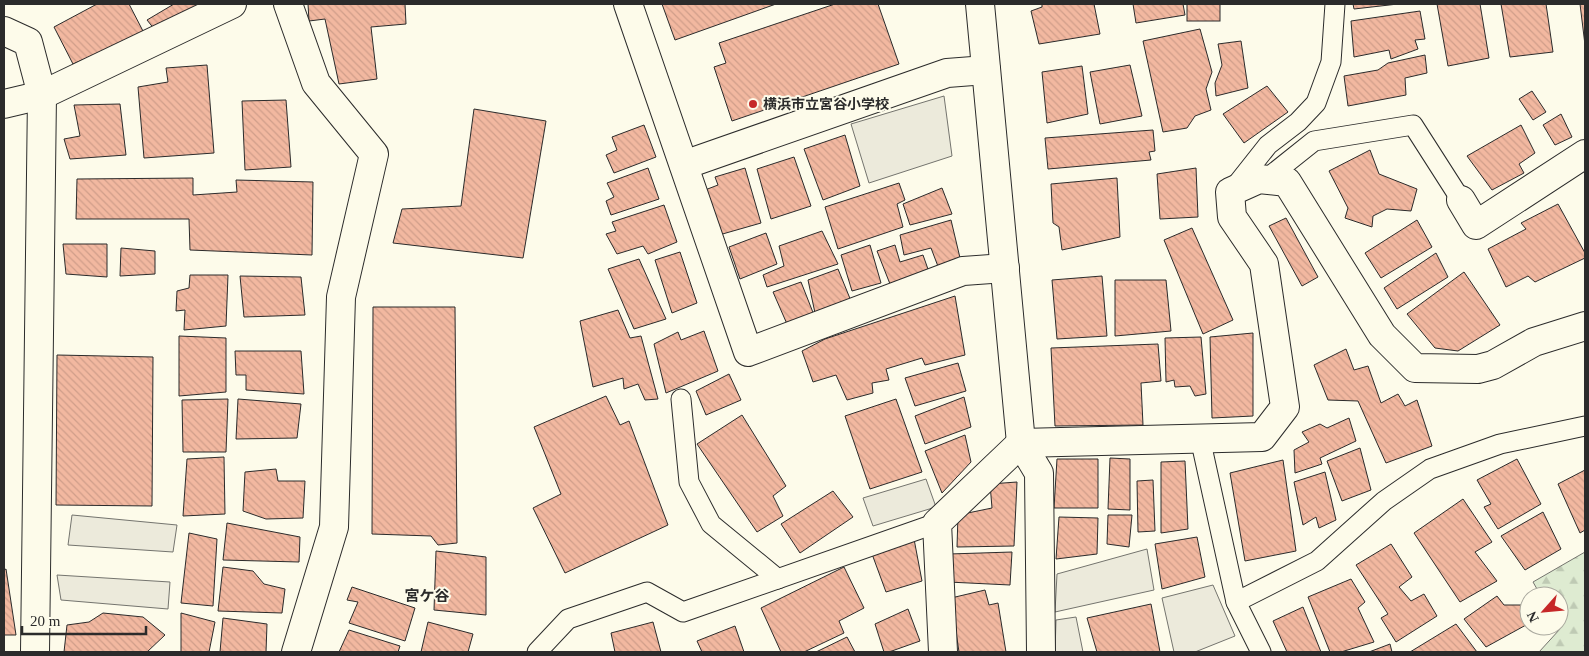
<svg xmlns="http://www.w3.org/2000/svg" width="1589" height="656" viewBox="0 0 1589 656" font-family="'Times New Roman','Noto Sans JP',serif">
<style>
.forest{fill:url(#forest-firs);stroke:#74746e}
.parking{fill:#eceadb;stroke:#74746e}
.building{fill:url(#building-back-hatch);stroke:#2b2b2b}
.lines{fill:none;stroke-linecap:round;stroke-linejoin:round}
.lane-casing{stroke:#2b2b2b;stroke-width:21}
.street-casing{stroke:#2b2b2b;stroke-width:30}
.secondary-casing{stroke:#2b2b2b;stroke-width:30}
.lane{stroke:#fdfbea;stroke-width:19}
.street{stroke:#fdfbea;stroke-width:28}
.secondary{stroke:#fdfbea;stroke-width:28}
.poi-dot{fill:#c62828;stroke:#fdfbea;stroke-width:2}
.labels{text-anchor:middle;stroke-width:4;stroke-linejoin:round;paint-order:stroke}
.poi-label{font-size:14px;font-weight:bold;fill:#2b2b2b;stroke:#fdfbea;text-anchor:start}
.neighbourhood-label{font-size:15px;font-weight:bold;fill:#2b2b2b;stroke:#fdfbea}
</style>
<defs>
<pattern id="forest-firs" width="22" height="20" patternUnits="userSpaceOnUse" patternTransform="scale(1.25)"><rect width="22" height="20" fill="#deebd1"/><path d="M5 1l3.5 6h-7zM16 11l3.5 6h-7z" fill="#bfcab4"/></pattern>
<pattern id="building-back-hatch" width="6" height="6" patternUnits="userSpaceOnUse" patternTransform="scale(1.25)"><rect width="6" height="6" fill="#f2b8a0"/><path d="M-1 5l2 2M0 0l6 6M5-1l2 2" fill="none" stroke="#d09e8a"/></pattern>
</defs>
<rect width="100%" height="100%" fill="#fdfbea"/>
<polygon class="forest" points="1585,552 1585,652 1539,652 1560,629 1558,626 1559,596 1541,596 1533,582"/>
<g class="parking">
<polygon points="944,96 952,156 869,183 851,124"/>
<polygon points="926,479 936,507 873,526 863,498"/>
<polygon points="72,515 177,525 173,552 68,545"/>
<polygon points="1147,549 1154,590 1055,612 1057,574"/>
<polygon points="57,575 170,582 168,609 61,600"/>
<polygon points="1213,585 1235,636 1195,652 1174,652 1162,598"/>
<polygon points="1076,617 1083,652 1055,652 1056,620"/>
</g>
<g class="building">
<polygon points="97,4 129,4 144,33 73,64 54,27"/>
<polygon points="174,4 197,4 200,10 155,30 147,20"/>
<polygon points="308,4 405,4 406,24 371,27 377,79 339,84 325,19 309,21"/>
<polygon points="662,4 776,4 675,40"/>
<polygon points="835,4 878,4 899,64 732,121 714,67 726,63 719,43"/>
<polygon points="1042,4 1094,4 1100,34 1039,44 1031,11 1042,7"/>
<polygon points="1133,4 1183,4 1185,15 1136,23"/>
<rect x="1187" y="4" width="33" height="17"/>
<polygon points="1353,4 1398,4 1354,9"/>
<polygon points="1437,4 1480,4 1489,58 1448,66"/>
<polygon points="1501,4 1546,4 1553,52 1510,57"/>
<polygon points="1580,4 1585,4 1585,45"/>
<polygon points="1420,11 1425,39 1415,40 1418,49 1391,59 1389,50 1354,57 1351,21"/>
<polygon points="1200,29 1212,72 1206,89 1211,110 1195,116 1187,128 1163,132 1143,41"/>
<polygon points="1241,41 1248,88 1216,96 1215,83 1222,65 1218,44"/>
<polygon points="1425,55 1427,73 1405,78 1406,95 1348,106 1344,76 1378,70 1388,63"/>
<polygon points="207,65 214,153 144,158 138,87 168,82 166,68"/>
<polygon points="1130,65 1142,116 1100,124 1090,72"/>
<polygon points="1082,66 1088,114 1047,123 1042,72"/>
<polygon points="1267,86 1288,112 1244,143 1223,114"/>
<polygon points="1532,91 1546,112 1533,120 1519,99"/>
<polygon points="286,100 291,167 245,170 242,101"/>
<polygon points="120,104 126,155 70,159 64,139 80,136 74,105"/>
<polygon points="474,109 546,121 523,258 393,243 402,209 461,206"/>
<polygon points="1561,114 1572,137 1555,145 1543,125"/>
<polygon points="644,125 656,157 614,173 606,155 617,150 612,137"/>
<polygon points="1521,125 1535,153 1519,164 1524,173 1492,190 1467,156"/>
<polygon points="1153,130 1155,151 1149,152 1151,160 1048,169 1045,138"/>
<polygon points="845,135 860,186 823,200 804,149"/>
<polygon points="1370,150 1379,174 1417,189 1411,211 1387,209 1373,216 1372,227 1345,218 1348,208 1329,171"/>
<polygon points="794,157 811,206 771,219 757,169"/>
<polygon points="648,168 659,199 611,215 606,201 614,197 607,183"/>
<polygon points="745,168 761,223 719,235 705,190 718,185 715,177"/>
<polygon points="1196,168 1198,217 1160,219 1157,174"/>
<polygon points="193,178 193,195 237,192 236,180 313,182 312,255 190,250 189,219 76,219 77,179"/>
<polygon points="1117,178 1120,237 1062,250 1059,227 1053,223 1051,184"/>
<polygon points="899,183 905,200 897,204 903,227 838,249 825,207"/>
<polygon points="942,188 952,214 910,225 903,204"/>
<polygon points="1558,204 1585,253 1585,258 1535,282 1528,276 1506,287 1488,249 1526,229 1521,223"/>
<polygon points="664,205 677,242 648,254 643,246 617,254 606,234 616,231 612,222"/>
<polygon points="1286,218 1318,277 1302,286 1269,226"/>
<polygon points="951,220 961,262 939,269 931,248 904,255 900,235"/>
<polygon points="1417,220 1432,247 1381,278 1365,253"/>
<polygon points="1192,228 1233,320 1203,334 1164,240"/>
<polygon points="822,231 838,264 767,287 763,275 784,266 779,246"/>
<polygon points="766,233 777,264 740,279 729,247"/>
<polygon points="63,244 107,244 107,277 66,274"/>
<polygon points="870,245 881,283 852,291 841,255"/>
<polygon points="895,245 900,262 923,255 929,272 890,284 877,251"/>
<polygon points="121,248 155,251 155,274 120,276"/>
<polygon points="680,252 697,303 672,313 655,260"/>
<polygon points="1436,253 1448,277 1397,309 1384,288"/>
<polygon points="639,259 666,319 634,329 608,269"/>
<polygon points="838,269 851,301 815,313 808,280"/>
<polygon points="1464,272 1500,325 1458,351 1435,348 1407,314"/>
<polygon points="190,275 228,275 226,326 184,330 185,310 176,311 177,291 189,288"/>
<polygon points="240,276 301,277 305,315 244,317"/>
<polygon points="1102,276 1107,336 1057,339 1052,280"/>
<polygon points="1115,280 1166,280 1171,331 1115,336"/>
<polygon points="801,282 814,315 787,324 773,292"/>
<polygon points="955,296 965,355 925,365 922,358 886,369 889,380 872,383 873,393 847,400 836,375 813,382 802,351 825,339"/>
<polygon points="373,307 455,307 457,543 438,545 431,536 372,534"/>
<polygon points="618,310 630,338 641,336 658,399 645,400 638,384 624,389 623,378 593,387 580,321"/>
<polygon points="704,331 718,371 666,393 654,344 678,332 681,340"/>
<polygon points="1253,333 1253,416 1212,418 1210,337"/>
<polygon points="179,336 226,338 226,392 179,396"/>
<polygon points="1201,337 1206,394 1195,396 1190,386 1175,387 1174,380 1166,382 1165,338"/>
<polygon points="1158,344 1161,381 1141,383 1143,425 1055,426 1051,348"/>
<polygon points="1346,349 1354,370 1368,366 1381,403 1398,394 1405,406 1417,400 1432,446 1386,463 1358,401 1328,400 1314,365"/>
<polygon points="235,351 301,351 304,394 246,390 246,375 236,375"/>
<polygon points="57,355 153,357 152,506 56,505"/>
<polygon points="958,363 966,391 915,406 905,378"/>
<polygon points="729,374 741,400 706,415 696,391"/>
<polygon points="606,396 620,425 629,421 668,525 565,573 533,508 561,494 534,427"/>
<polygon points="964,397 971,427 925,444 915,416"/>
<polygon points="228,399 226,452 183,452 182,400"/>
<polygon points="238,399 301,404 297,438 236,439"/>
<polygon points="896,399 922,472 870,489 845,416"/>
<polygon points="742,415 786,486 773,496 783,516 757,532 697,444"/>
<polygon points="1349,418 1356,441 1320,458 1322,464 1295,473 1294,450 1309,442 1302,432 1320,424 1327,428"/>
<polygon points="965,435 971,462 942,493 925,451"/>
<polygon points="1360,448 1371,490 1342,501 1327,461"/>
<polygon points="224,457 225,514 183,516 187,459"/>
<polygon points="1110,458 1130,459 1130,510 1108,509"/>
<polygon points="1057,459 1098,459 1098,508 1054,508"/>
<polygon points="1517,459 1541,504 1498,529 1484,507 1491,504 1477,480"/>
<polygon points="1283,460 1296,551 1245,561 1230,473"/>
<polygon points="1185,461 1188,529 1161,533 1161,462"/>
<polygon points="276,469 278,481 305,481 303,518 266,519 243,511 245,472"/>
<polygon points="1585,470 1585,530 1580,533 1558,484"/>
<polygon points="1325,472 1336,520 1319,528 1316,517 1303,525 1294,482"/>
<polygon points="1153,480 1155,531 1138,532 1137,481"/>
<polygon points="1017,482 1014,546 957,547 958,515 992,508 990,484"/>
<polygon points="833,491 853,517 800,553 781,524"/>
<polygon points="1463,499 1492,542 1475,552 1497,581 1460,602 1414,533"/>
<polygon points="1543,512 1561,549 1525,570 1501,536"/>
<polygon points="1108,515 1132,515 1129,547 1107,544"/>
<polygon points="1059,517 1098,518 1097,554 1056,559"/>
<polygon points="227,523 300,537 299,562 223,560"/>
<polygon points="189,533 217,539 213,606 181,603"/>
<polygon points="1197,537 1205,577 1162,589 1155,544"/>
<polygon points="914,539 922,581 886,592 872,554"/>
<polygon points="1391,544 1412,577 1399,587 1411,601 1424,594 1437,616 1396,642 1381,618 1388,614 1356,565"/>
<polygon points="436,551 486,557 486,615 434,610"/>
<polygon points="1012,552 1010,585 948,582 949,554"/>
<polygon points="223,567 253,571 264,584 285,589 282,613 218,611"/>
<polygon points="844,567 864,608 839,621 844,633 804,652 781,652 761,608"/>
<polygon points="6,569 16,635 4,635 4,570"/>
<polygon points="1351,579 1365,602 1358,608 1374,642 1341,652 1330,652 1308,597"/>
<polygon points="352,587 415,608 405,641 349,623 358,602 347,600"/>
<polygon points="985,590 989,605 998,603 1006,652 959,652 951,598"/>
<polygon points="1497,596 1504,605 1529,605 1526,625 1486,647 1464,619"/>
<polygon points="1151,604 1160,652 1097,652 1087,618"/>
<polygon points="1303,607 1321,652 1287,652 1273,621"/>
<polygon points="908,609 920,641 889,652 884,652 875,624"/>
<polygon points="103,613 143,617 165,635 147,652 64,652 67,625 89,622"/>
<polygon points="181,613 215,622 209,652 181,652"/>
<polygon points="223,618 267,624 266,652 220,652"/>
<polygon points="428,622 473,634 468,652 421,652"/>
<polygon points="653,622 661,652 615,652 611,633"/>
<polygon points="1456,624 1477,652 1410,652"/>
<polygon points="735,626 744,652 702,652 697,641"/>
<polygon points="349,630 400,646 398,652 339,652"/>
<polygon points="847,637 855,652 816,652"/>
<polygon points="1390,644 1392,652 1369,652"/>
</g>
<g class="lines">
<defs>
<g id="lane">
<polyline points="1265,180 1314,141 1413,125 1461,200"/>
<polyline points="1234,188 1268,145 1298,122 1316,103 1331,62 1335,4"/>
<polyline points="681,399 689,482 711,524 778,579"/>
<polyline points="1200,438 1236,602 1317,561 1384,501 1430,469 1500,444 1585,426"/>
<polyline points="1236,602 1261,652"/>
<polyline points="537,652 568,619 647,592 683,612 937,523"/>
</g>
<g id="street">
<polyline points="288,4 316,83 374,154 341,297 334,527 296,652"/>
<polyline points="628,4 748,352 963,271 1005,268"/>
<polyline points="4,31 28,42 42,95 35,652"/>
<polyline points="4,104 42,95 232,4"/>
<polyline points="684,165 947,73 986,70"/>
<polyline points="1461,200 1476,225 1585,154"/>
<polyline points="1021,443 1039,473 1041,652"/>
<polyline points="943,652 937,523 1021,443 1262,437 1285,407 1264,264 1232,217 1230,192 1259,179 1287,182 1382,335 1415,368 1478,369 1493,365 1534,342 1585,326"/>
</g>
<polyline id="secondary" points="980,4 1021,443"/>
</defs>
<use href="#lane" class="lane-casing"/>
<use href="#street" class="street-casing"/>
<use href="#secondary" class="secondary-casing"/>
<use href="#lane" class="lane"/>
<use href="#street" class="street"/>
<use href="#secondary" class="secondary"/>
</g>
<circle class="poi-dot" cx="753" cy="104" r="5"/>
<g class="labels">
<g class="poi-label">
<text x="763" y="109">横浜市立宮谷小学校</text>
</g>
<g class="neighbourhood-label">
<text x="427" y="601">宮ケ谷</text>
</g>
</g>
<rect width="1589" height="656" fill="none" stroke="#2b2b2b" stroke-width="10"/>
<g transform="translate(1544 611) rotate(243)"><circle r="24" fill="#fdfbea" stroke="#a9a89e"/>
<path d="M0-4L9 19L0 12L-9 19Z" fill="#c62828"/>
<text y="-8" font-size="14" font-weight="bold" text-anchor="middle" fill="#2b2b2b">N</text>
</g>
<path d="M22 626v8h124v-8" fill="none" stroke="#2b2b2b" stroke-width="2.5"/>
<text x="30" y="626" font-size="15" fill="#2b2b2b" stroke="#fdfbea" stroke-width="4" paint-order="stroke">20 m</text>
</svg>
